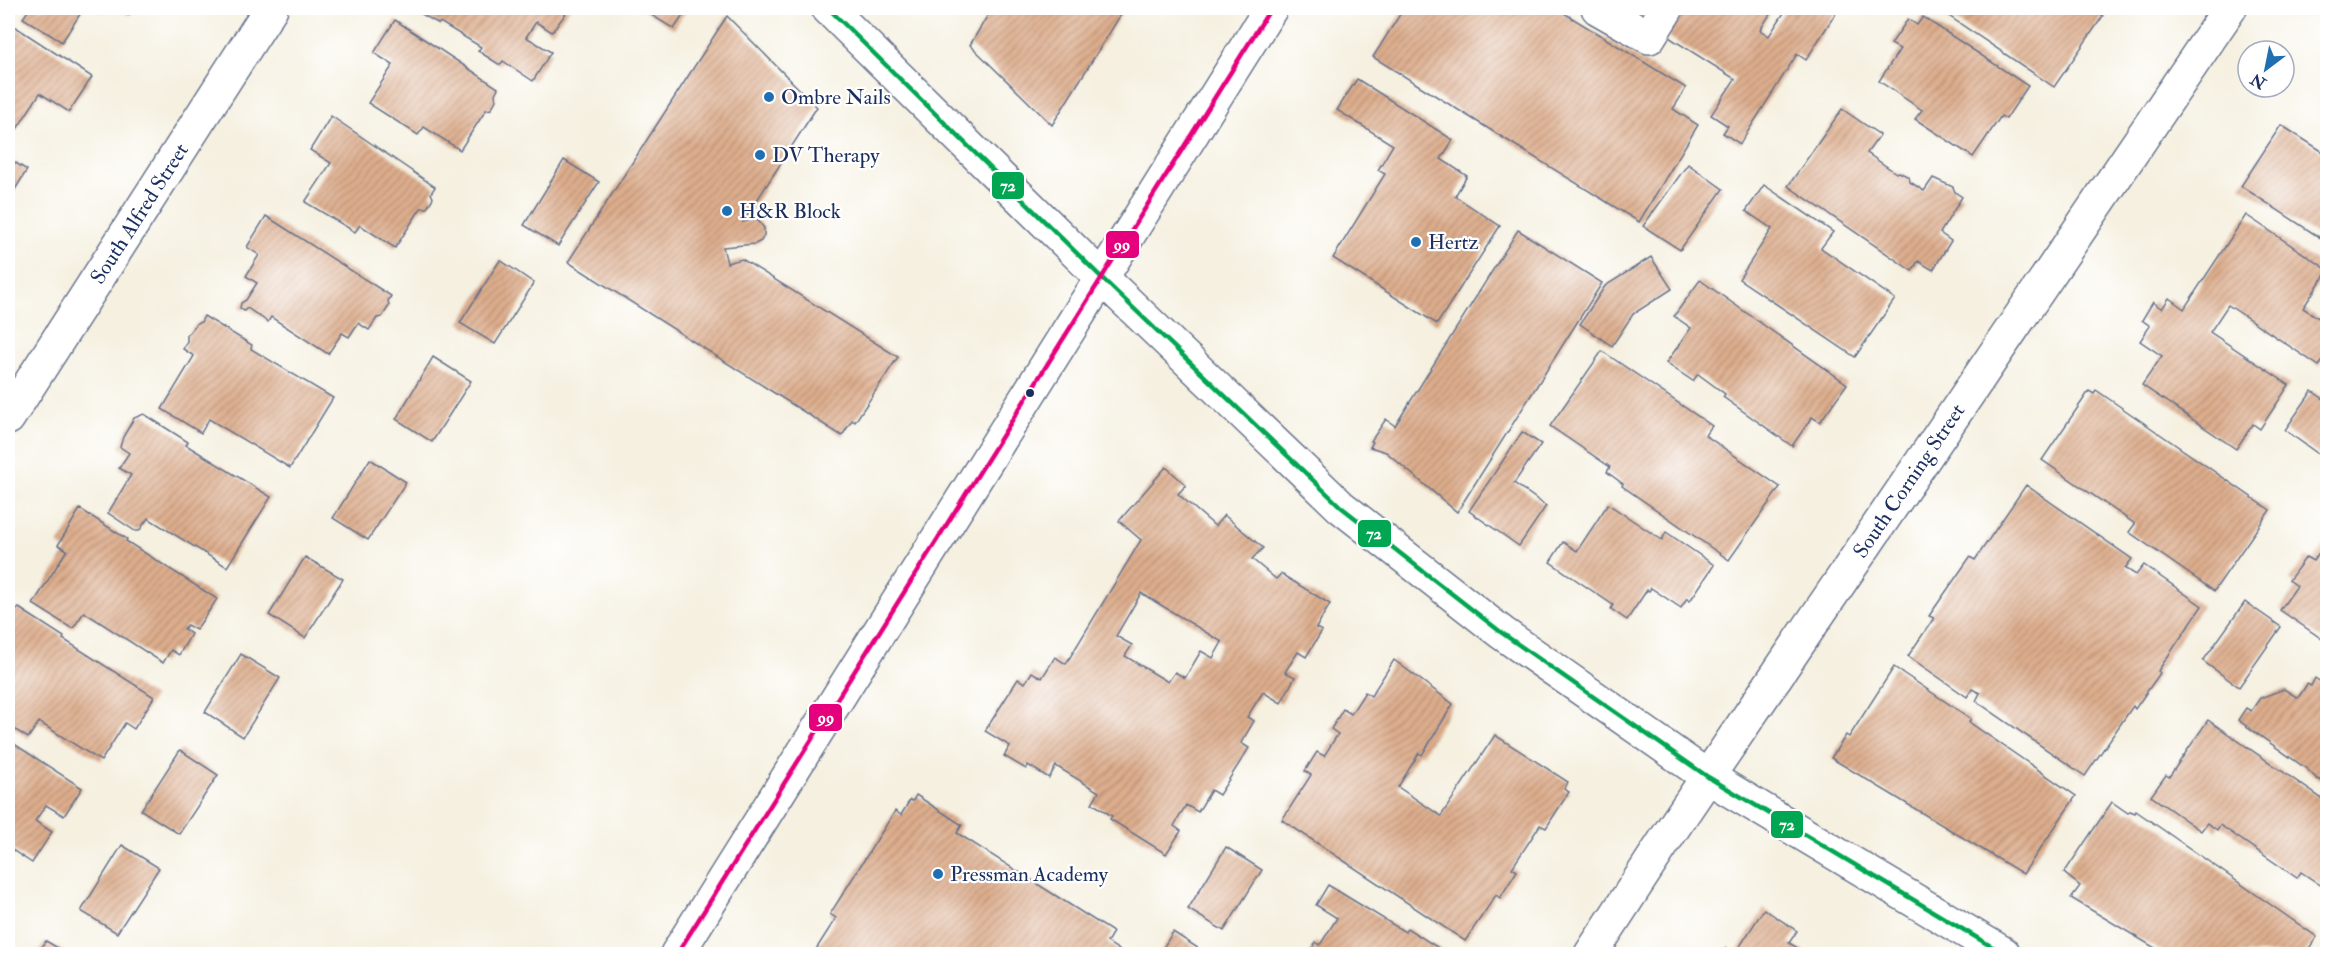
<svg xmlns="http://www.w3.org/2000/svg" width="2335" height="962" viewBox="0 0 2335 962" font-family="'IM FELL Double Pica',serif">
<style>
.building{fill:url(#building-hatch);fill-rule:evenodd}
.lines{fill:none;stroke-linecap:round;stroke-linejoin:round}
.minor-casing{stroke:#67738c;stroke-width:36}
.major-casing{stroke:#67738c;stroke-width:36}
.minor{stroke:#fff;stroke-width:33}
.major{stroke:#fff;stroke-width:33}
.bus-1-casing{stroke:#fff;stroke-width:9}
.bus-2-casing{stroke:#fff;stroke-width:9}
.bus-1{stroke:#00a651;stroke-width:4.5}
.bus-2{stroke:#e5007d;stroke-width:4.5}
.poi-dot{fill:#1f6fb2;stroke:#fff;stroke-width:2}
.bus-dot{fill:#1b2f5e;stroke:#fff;stroke-width:2}
.labels{text-anchor:middle;stroke-width:4.5;stroke-linejoin:round;paint-order:stroke}
.poi-label{font-size:21px;fill:#1b2f5e;stroke:#fff;text-anchor:start}
.street-label{font-size:21px;fill:#1b2f5e;stroke:#fff}
.line-badge{stroke:#fff;stroke-width:2}
.badge-label{font-size:16px;text-anchor:middle;font-weight:bold;fill:#fff}
</style>
<defs>
<pattern id="building-hatch" width="6" height="6" patternUnits="userSpaceOnUse" patternTransform="scale(1.5)"><rect width="6" height="6" fill="#deae8d"/><path d="M-1 1l2-2M0 6l6-6M5 7l2-2" fill="none" stroke="#b38e76"/></pattern>
</defs>
<rect width="100%" height="100%" fill="#fff"/>
<filter id="ink" filterUnits="userSpaceOnUse"><feTurbulence type="fractalNoise" baseFrequency=".0167" numOctaves="2"/><feDisplacementMap in="SourceGraphic" scale="12" xChannelSelector="R" yChannelSelector="G"/><feConvolveMatrix kernelMatrix="1 2 1 2 8 2 1 2 1" color-interpolation-filters="sRGB"/></filter>
<filter id="wash" filterUnits="userSpaceOnUse"><feTurbulence type="fractalNoise" baseFrequency=".008" numOctaves="4" result="noise"/><feDisplacementMap in="SourceGraphic" scale="24" xChannelSelector="R" yChannelSelector="G"/><feGaussianBlur stdDeviation="1.35" result="paint"/><feColorMatrix in="noise" values="0 0 0 0 0 0 0 0 0 0 0 0 0 0 0 0 0 1.4 0 .05"/><feComposite in="paint" operator="in"/></filter>
<g filter="url(#wash)">
<rect width="100%" height="100%" fill="#f5f0e0"/>
<g id="blocks">
<g class="building">
<polygon points="30,8 84,8 62,42 23,18"/>
<polygon points="93,8 106,8 102,13"/>
<polygon points="116,8 134,8 129,15"/>
<polygon points="411,8 570,8 552,32 536,22 526,37 551,52 533,81 503,61 500,65 478,51 481,47 440,22 439,24"/>
<polygon points="640,8 688,8 674,29"/>
<polygon points="992,8 1125,8 1052,125 970,45"/>
<polygon points="1404,8 1556,8 1686,88 1673,109 1698,125 1639,222 1373,57"/>
<polygon points="1686,8 1774,8 1760,30 1769,36 1787,8 1839,8 1806,60 1797,54 1740,144 1723,133 1728,126 1711,115 1735,79 1667,36"/>
<polygon points="1937,8 2091,8 2103,16 2054,87"/>
<polygon points="727,16 817,107 743,222 757,219 764,228 764,235 761,241 755,244 723,247 727,263 742,259 898,357 855,422 852,420 842,436 568,262"/>
<polygon points="1923,17 2028,86 2006,119 2001,116 1973,157 1915,119 1922,110 1879,81 1900,49 1891,44 1908,19 1917,25"/>
<polygon points="395,20 498,88 495,94 496,100 491,109 486,110 460,150 424,127 418,135 368,103 393,65 374,53"/>
<polygon points="8,22 92,77 69,112 40,93 8,143"/>
<polygon points="1357,79 1453,140 1441,159 1467,176 1455,196 1500,226 1437,324 1333,258 1385,174 1378,170 1393,145 1337,110"/>
<polygon points="1842,109 1880,135 1867,153 1896,173 1899,172 1909,177 1910,182 1924,191 1933,178 1953,187 1955,192 1962,197 1940,233 1951,241 1933,270 1918,261 1912,271 1788,186"/>
<polygon points="331,116 435,187 431,193 433,198 427,208 421,208 395,248 360,225 355,232 305,202 331,163 310,150"/>
<polygon points="2281,125 2328,155 2328,243 2241,186"/>
<polygon points="8,158 27,170 8,201"/>
<polygon points="564,160 599,182 558,246 524,225"/>
<polygon points="1688,164 1723,189 1680,250 1643,226"/>
<polygon points="1764,185 1833,232 1821,248 1895,299 1855,357 1739,279 1772,229 1746,211"/>
<polygon points="2246,215 2328,270 2303,308 2328,324 2328,354 2319,366 2228,305 2210,332 2289,385 2260,429 2253,424 2236,449 2142,385 2162,356 2140,341 2150,326 2142,320 2153,302 2162,309 2169,298 2184,309"/>
<polygon points="266,216 391,296 388,301 389,306 382,317 377,318 369,330 358,323 349,337 342,333 328,354 271,317 268,322 247,308 244,311 240,308 241,303 246,300 257,283 246,276 259,255 247,247"/>
<polygon points="1518,230 1602,283 1457,512 1386,452 1370,447 1373,442 1371,441 1386,419 1395,426"/>
<polygon points="1651,257 1672,289 1633,314 1612,346 1580,324 1605,286"/>
<polygon points="500,260 534,283 495,344 460,323"/>
<polygon points="1700,280 1847,384 1820,422 1812,417 1792,446 1723,397 1725,394 1698,374 1693,381 1666,363 1691,328 1674,316"/>
<polygon points="204,316 252,345 251,349 333,398 290,468 209,419 201,433 162,409 194,356 183,349 187,341 187,335 197,323 201,322"/>
<polygon points="1602,351 1712,426 1705,435 1780,487 1729,560 1622,486 1623,484 1607,472 1610,467 1550,426"/>
<polygon points="433,357 471,381 432,442 396,419"/>
<polygon points="2096,390 2270,510 2214,591 2129,532 2135,524 2042,460 2089,391 2094,394"/>
<polygon points="2312,391 2328,402 2328,461 2285,430"/>
<polygon points="144,414 188,442 186,445 271,497 227,567 148,518 139,531 135,531 108,513 131,475 119,468 129,453 120,447 123,437 134,418"/>
<polygon points="1522,432 1541,444 1514,483 1546,506 1519,546 1469,511"/>
<polygon points="370,459 406,482 368,540 333,518"/>
<path d="M1166 467 1186 485 1178 494 1215 526 1224 515 1263 548 1252 559 1276 579 1281 574 1330 604 1316 628 1322 631 1306 657 1298 652 1285 672 1295 677 1281 703 1263 692 1247 717 1254 721 1241 743 1249 748 1219 795 1211 790 1198 812 1186 805 1174 826 1181 831 1166 854 1110 819 1112 816 1092 803 1099 792 1056 766 1049 778 1028 765 1026 769 1004 756 1010 746 985 731 1018 679 1025 683 1032 672 1042 678 1055 657 1066 664 1141 540 1119 521ZM1141 593 1222 642 1213 658 1201 651 1185 678 1175 672 1168 682 1125 656 1132 645 1116 636Z"/>
<polygon points="2026,485 2132,559 2125,568 2136,575 2144,565 2202,606 2158,671 2160,673 2135,709 2133,706 2085,776 1976,701 1980,693 1972,689 1967,697 1908,656 1934,618 1929,616 1970,557 1975,560"/>
<polygon points="1608,504 1662,540 1666,532 1714,565 1690,601 1687,598 1681,608 1651,588 1649,591 1647,590 1627,620 1611,609 1613,605 1550,562 1563,542 1577,551"/>
<polygon points="80,509 127,539 126,541 217,599 196,630 187,625 184,629 191,634 179,655 171,650 163,663 84,612 74,627 71,628 33,604 67,550 58,545"/>
<polygon points="2328,540 2328,643 2280,610 2297,586 2289,580 2306,557 2313,561"/>
<polygon points="305,557 343,579 305,638 269,615"/>
<polygon points="2245,602 2281,627 2239,687 2203,661"/>
<polygon points="19,608 64,637 63,639 154,697 134,729 125,723 101,761 39,722 28,738 8,725 8,618"/>
<polygon points="241,654 280,678 243,737 205,712"/>
<polygon points="1394,660 1453,704 1422,755 1419,753 1398,787 1441,816 1495,735 1568,782 1564,789 1569,792 1546,828 1540,825 1512,868 1517,871 1500,898 1496,895 1465,941 1282,820 1311,775 1305,771 1317,752 1324,756 1338,734 1331,729 1343,709 1351,714 1365,692 1371,696"/>
<polygon points="1894,667 1971,719 1969,722 2076,796 2023,874 1831,758 1846,735 1849,737"/>
<polygon points="2315,678 2328,687 2328,783 2317,779 2308,770 2238,720 2246,708 2251,711 2260,698 2284,689 2298,698 2307,684 2311,686"/>
<polygon points="2208,720 2328,803 2328,890 2301,872 2297,878 2220,825 2217,830 2207,823 2201,831 2151,796 2166,775 2169,777"/>
<polygon points="8,740 82,788 64,816 46,805 35,821 52,832 32,863 8,847"/>
<polygon points="180,750 218,775 179,834 141,810"/>
<polygon points="916,795 962,825 957,833 1113,932 1107,942 1119,950 1116,954 813,954 836,918 830,914 895,811 901,815 910,800 913,801"/>
<polygon points="2112,802 2128,813 2130,811 2135,813 2136,811 2317,937 2305,954 2165,954 2071,898 2080,886 2064,873"/>
<polygon points="122,845 159,868 117,933 81,911"/>
<polygon points="1226,847 1262,870 1224,931 1188,909"/>
<polygon points="1328,885 1405,932 1407,928 1448,954 1313,954 1315,951 1312,949 1316,942 1320,945 1337,918 1316,905"/>
<polygon points="1764,909 1797,931 1789,943 1808,954 1721,954 1726,948 1735,954"/>
<polygon points="1173,932 1204,952 1203,954 1159,954"/>
<polygon points="46,941 68,954 37,954"/>
</g>
</g>
</g>
<g filter="url(#ink)">
<use href="#blocks" fill-opacity="0" stroke="#67738c" stroke-width="1.5"/>
<g class="lines">
<defs>
<g id="minor">
<polyline points="828,8 1102,278 1341,507 1502,633 1708,777 2004,954"/>
<polyline points="1598,8 1649,37 1667,8"/>
<path id="s1" d="M8 418 271 8"/>
<path id="s2" d="M1591 954 1675 825 2230 8"/>
</g>
<polyline id="major" points="677,954 1271,8"/>
</defs>
<use href="#minor" class="minor-casing"/>
<use href="#major" class="major-casing"/>
<use href="#minor" class="minor"/>
<use href="#major" class="major"/>
<defs>
<polyline id="bus-1" points="828,8 1102,278 1341,507 1502,633 1708,777 2004,954"/>
<polyline id="bus-2" points="677,954 1271,8"/>
</defs>
<use href="#bus-1" class="bus-1-casing"/>
<use href="#bus-2" class="bus-2-casing"/>
<use href="#bus-1" class="bus-1"/>
<use href="#bus-2" class="bus-2"/>
</g>
</g>
<g class="poi-dot">
<circle cx="769" cy="97" r="6"/>
<circle cx="760" cy="155" r="6"/>
<circle cx="727" cy="211" r="6"/>
<circle cx="1416" cy="242" r="6"/>
<circle cx="938" cy="874" r="6"/>
</g>
<circle class="bus-dot" cx="1030" cy="393" r="5"/>
<g class="labels">
<g class="poi-label">
<text x="781" y="104">Ombre Nails</text>
<text x="772" y="162">DV Therapy</text>
<text x="739" y="218">H&amp;R Block</text>
<text x="1428" y="249">Hertz</text>
<text x="950" y="881">Pressman Academy</text>
</g>
<g class="street-label">
<text dy="7" stroke="none"><textPath href="#s1" startOffset="243">South Alfred Street</textPath></text>
<text dy="7" stroke="none"><textPath href="#s2" startOffset="570">South Corning Street</textPath></text>
</g>
</g>
<g class="line-badge">
<rect x="991" y="171" width="34" height="29" rx="6" fill="#00a651"/>
<rect x="1105" y="230" width="35" height="29" rx="6" fill="#e5007d"/>
<rect x="1357" y="519" width="35" height="29" rx="6" fill="#00a651"/>
<rect x="808" y="703" width="35" height="29" rx="6" fill="#e5007d"/>
<rect x="1770" y="810" width="34" height="29" rx="6" fill="#00a651"/>
</g>
<g class="badge-label">
<text x="1008" y="191">72</text>
<text x="1122" y="250">99</text>
<text x="1374" y="539">72</text>
<text x="826" y="723">99</text>
<text x="1787" y="830">72</text>
</g>
<rect width="2335" height="962" fill="none" stroke="#fff" stroke-width="30"/>
<g transform="translate(2266 69) rotate(212)"><circle r="28" fill="#ffffff" stroke="#a4acbf" stroke-width="1.5"/>
<path d="M0-4.5L10 22L0 15L-10 22Z" fill="#1f6fb2"/>
<text y="-9" font-size="16" font-weight="bold" text-anchor="middle" fill="#1b2f5e">N</text>
</g>
</svg>
